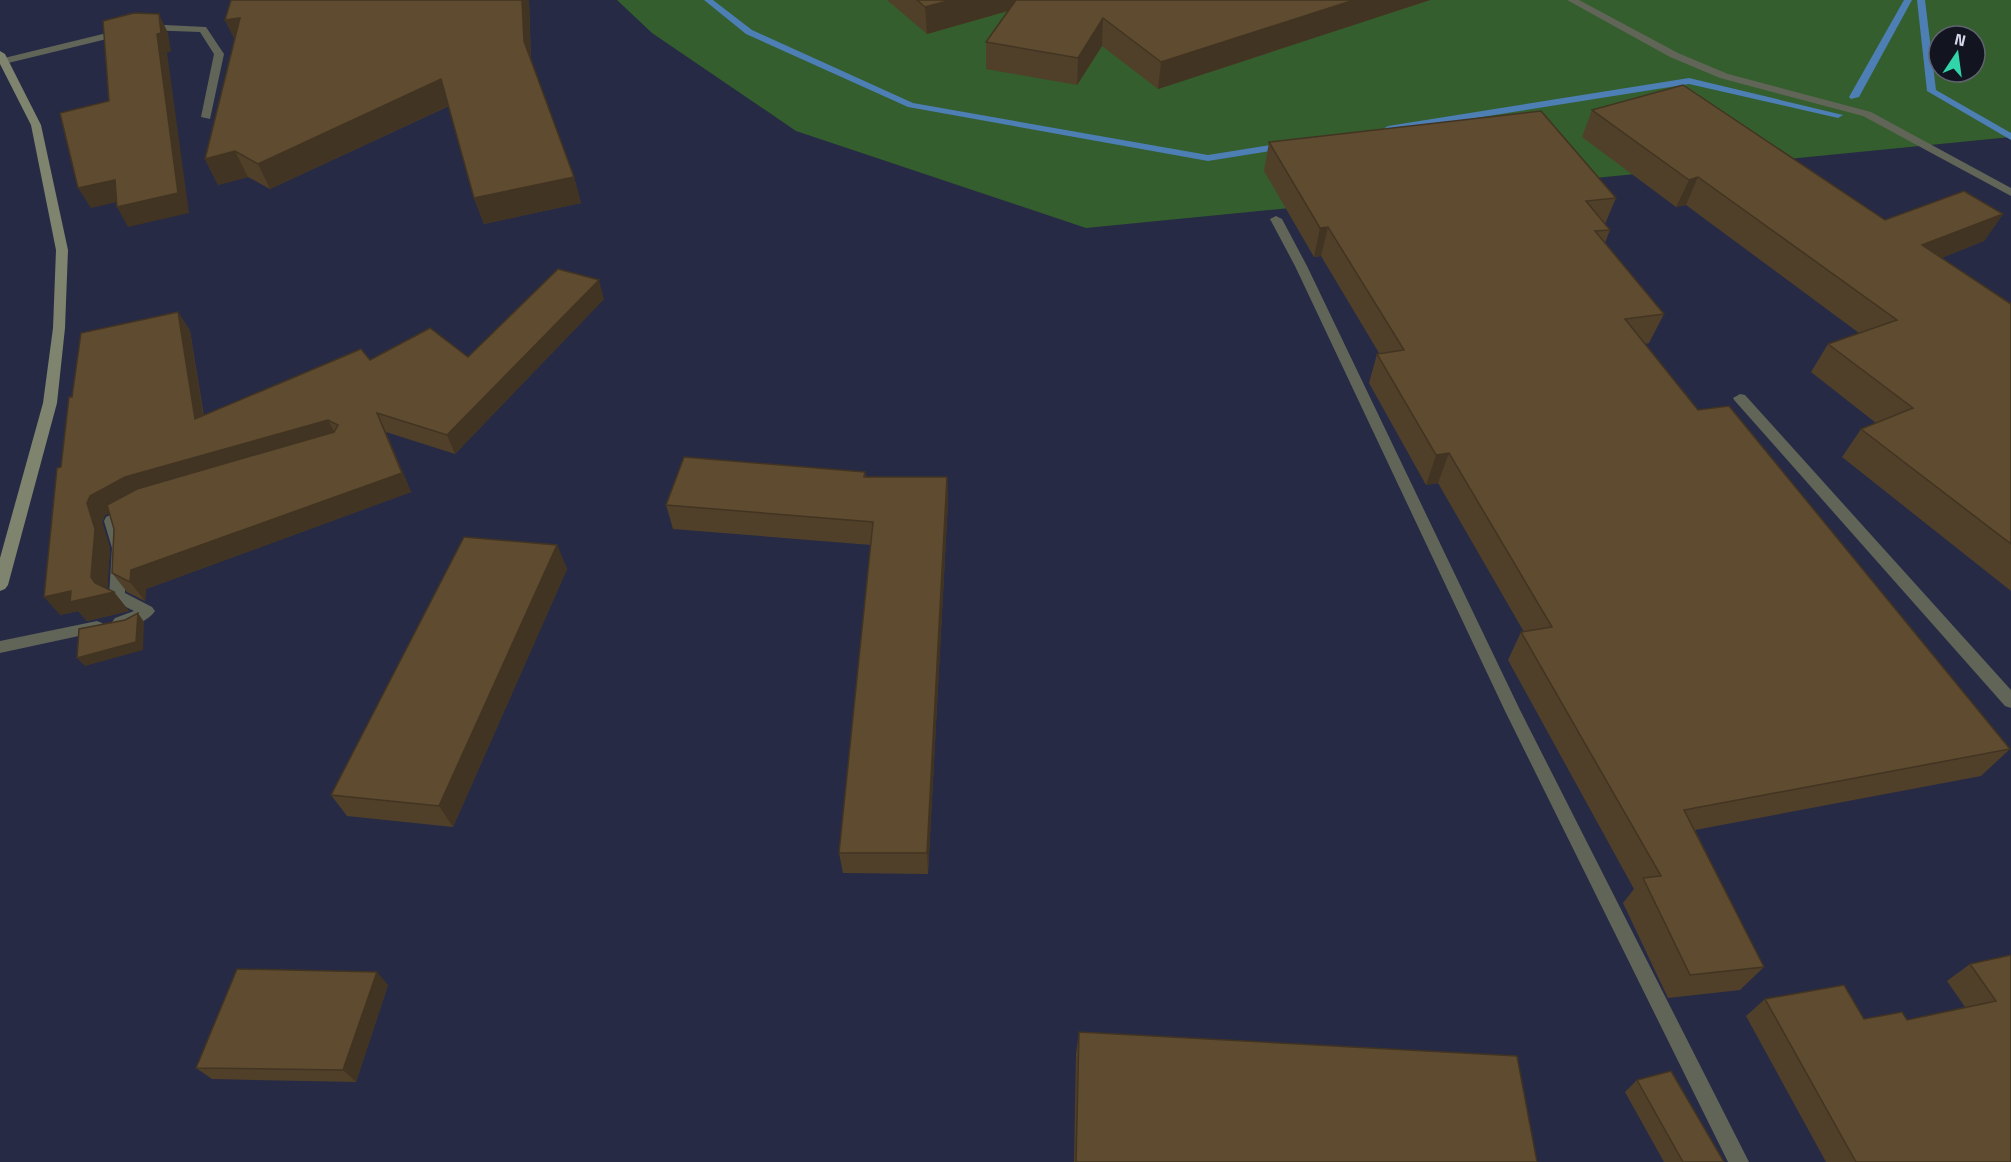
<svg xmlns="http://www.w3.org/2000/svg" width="2011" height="1162" viewBox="0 0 2011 1162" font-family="'Titillium Web',sans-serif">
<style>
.green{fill:#345e2d;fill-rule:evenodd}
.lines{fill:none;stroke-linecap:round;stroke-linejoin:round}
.stream{fill:#4d7eb4;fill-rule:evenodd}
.service{fill:#616557;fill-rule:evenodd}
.secondary{fill:#7f846e;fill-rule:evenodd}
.wall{fill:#514029}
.shaded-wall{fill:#423422}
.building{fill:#5e4b30;stroke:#423422;stroke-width:1.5}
</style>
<rect width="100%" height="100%" fill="#262a44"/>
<path class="green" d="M617 0H2011V137L1086 228 796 131 652 33ZM1939 36H1975V72H1939Z"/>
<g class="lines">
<g class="stream">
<polygon points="704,0 713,0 752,30 913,103 1208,155 1283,143 1288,146 1283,149 1208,161 908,107 746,34"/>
<polygon points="1904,0 1912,0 1859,97 1851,99 1849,97"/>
<polygon points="1917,0 1925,0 1936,90 2011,133 2011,140 1927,91"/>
<polygon points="1689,78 1843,115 1838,118 1689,84 1388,132 1383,129 1388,126"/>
</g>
<g class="service">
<polygon points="1567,0 1579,0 1678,53 1728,74 1871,112 2011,188 2011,196 1863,116 1720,78 1670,57"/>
<polygon points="144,24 206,27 224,54 210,119 201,117 214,54 200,32 144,30 4,64 0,62 0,59"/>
<polygon points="1276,216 1282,219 1307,266 1520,710 1749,1162 1728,1162 1505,711 1295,266 1270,219"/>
<polygon points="1740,394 1745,395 2011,690 2011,708 2005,706 1735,401 1733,398"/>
<path d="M128 506 135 511 119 523 126 548 125 593 152 607 155 611C148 622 127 630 115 626L112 622 115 618 134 611 112 600 109 596 112 548 104 521 106 517Z"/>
<polygon points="97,621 102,623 105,627 102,631 0,653 0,641"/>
</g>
<polygon class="secondary" points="0,51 5,54 41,125 68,250 65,328 57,403 8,585 5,589 0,591 0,558 43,403 53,328 56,250 31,125 0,64"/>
</g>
<g class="wall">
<polygon points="231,0 529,0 531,60 574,177 581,203 484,224 474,198 449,106 270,189 248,177 218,185 205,159 235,39 225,20"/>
<polygon points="887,0 1430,0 1158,89 1102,46 1077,85 986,69 986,42 1008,11 927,34"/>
<polygon points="1592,110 1885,220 2003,214 1984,241 1941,258 2011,304 2011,591 1842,457 1861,429 1876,423 1811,372 1828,344 1859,333 1686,205 1676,207 1582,137"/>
<polygon points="1269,142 1616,198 1605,224 1610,230 1605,243 1664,314 1649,343 1645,344 1698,410 2010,749 1981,776 1695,830 1764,967 1740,990 1668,998 1623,903 1634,889 1508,660 1521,632 1524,632 1438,483 1426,485 1369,383 1377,354 1379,353 1321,256 1314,257 1264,171"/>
<polygon points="604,299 455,454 386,432 411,492 146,589 145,601 127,592 112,573 114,529 109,513 105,515 102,522 110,548 107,589 114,592 129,611 87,621 78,611 60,615 61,467 72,397 178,312 190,331 204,416 370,360 468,357"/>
<polygon points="865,472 866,477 947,477 948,501 928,874 843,873 839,853 871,545 673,529 666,505"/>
<polygon points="557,545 567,569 453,827 347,816 331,795"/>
<polygon points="2011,955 2011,1162 1826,1162 1746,1016 1765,999 1864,1019 1907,1020 1965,1007 1947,981 1970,964"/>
<polygon points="388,985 356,1082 212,1079 196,1068"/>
<polygon points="1079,1032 1537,1162 1074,1162 1076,1054"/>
<polygon points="1637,1080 1724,1162 1664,1162 1625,1092"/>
</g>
<g class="shaded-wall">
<polygon points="522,0 529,0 531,66 524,41"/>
<polygon points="951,0 1032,0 1032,4 927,34 925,7"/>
<polygon points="1354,0 1430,0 1158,89 1161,62"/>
<polygon points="159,14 168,33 171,52 167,52 189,213 128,227 117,207 157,34"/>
<polygon points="240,18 237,45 225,20"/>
<polygon points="1103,18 1102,46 1077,85 1078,58"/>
<polygon points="441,79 450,105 270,189 258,164"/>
<polygon points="235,151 248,177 218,185 205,159"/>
<polygon points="574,177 581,203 484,224 474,198"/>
<polygon points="1698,177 1686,205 1676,207 1689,180"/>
<polygon points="115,180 126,200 91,208 78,188"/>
<polygon points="2003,214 1984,241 1904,273 1922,245"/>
<polygon points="1328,227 1321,256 1314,257 1320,228"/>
<polygon points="599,280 604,299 455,454 447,435"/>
<polygon points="178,312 190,331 207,439 195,419"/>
<polygon points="377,413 386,432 411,492 146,589 145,601 130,582 131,570"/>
<polygon points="328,420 338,439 139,496 105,515 102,522 110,548 107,594 114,592 129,611 87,621 78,611 60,615 44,597 91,577 87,503 90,496 125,477"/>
<polygon points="1449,453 1438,483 1426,485 1436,455"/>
<polygon points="947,477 948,501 928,874 927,853"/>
<polygon points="557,545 567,569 453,827 439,806"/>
<polygon points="138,613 144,622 143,650 85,666 77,658"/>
<polygon points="377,972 388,985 356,1082 343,1070"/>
</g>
<g class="building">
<polygon points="231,0 522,0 524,41 574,177 474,198 441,79 258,164 235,151 205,159 240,18 225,20"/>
<polygon points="917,0 951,0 925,7"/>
<polygon points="1016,0 1354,0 1161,62 1103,18 1078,58 986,42"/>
<polygon points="134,13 159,14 161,33 157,34 178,193 117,207 115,180 78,188 60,113 109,101 103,21"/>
<polygon points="1683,85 1885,220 1964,191 2003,214 1922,245 2011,304 2011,544 1861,429 1913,408 1828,344 1897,320 1698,177 1689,180 1592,110"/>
<polygon points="1541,111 1616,198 1586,201 1610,230 1595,231 1664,314 1625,319 1698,410 1729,406 2010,749 1684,810 1764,967 1690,975 1643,878 1661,876 1521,632 1552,627 1449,453 1436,455 1377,354 1404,350 1328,227 1320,228 1269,142"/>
<polygon points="558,269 599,280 447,435 377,413 402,473 131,570 130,582 112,573 114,529 107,505 137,489 334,432 338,425 328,420 125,477 90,496 87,503 95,529 91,577 95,583 114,592 70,602 71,591 44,597 57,468 61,467 69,397 72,397 81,333 178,312 195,419 361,349 370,360 430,328 468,357"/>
<polygon points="684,457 865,472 864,477 947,477 927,853 839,853 873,522 666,505"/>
<polygon points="464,537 557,545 439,806 331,795"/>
<polygon points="138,613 136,642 77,658 79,629 125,620"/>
<polygon points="2011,955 2011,1162 1856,1162 1765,999 1844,985 1864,1019 1902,1012 1907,1020 1996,1001 1970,964"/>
<polygon points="237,969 377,972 343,1070 196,1068"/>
<polygon points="1079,1032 1517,1056 1537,1162 1076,1162"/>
<polygon points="1671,1071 1724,1162 1683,1162 1637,1080"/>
</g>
<g transform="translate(1957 54) rotate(13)"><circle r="28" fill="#12141f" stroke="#606270" stroke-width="1.5"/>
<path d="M0-4.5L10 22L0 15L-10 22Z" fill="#32d4a9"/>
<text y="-9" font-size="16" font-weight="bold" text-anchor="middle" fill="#d4d8ea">N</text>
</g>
</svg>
